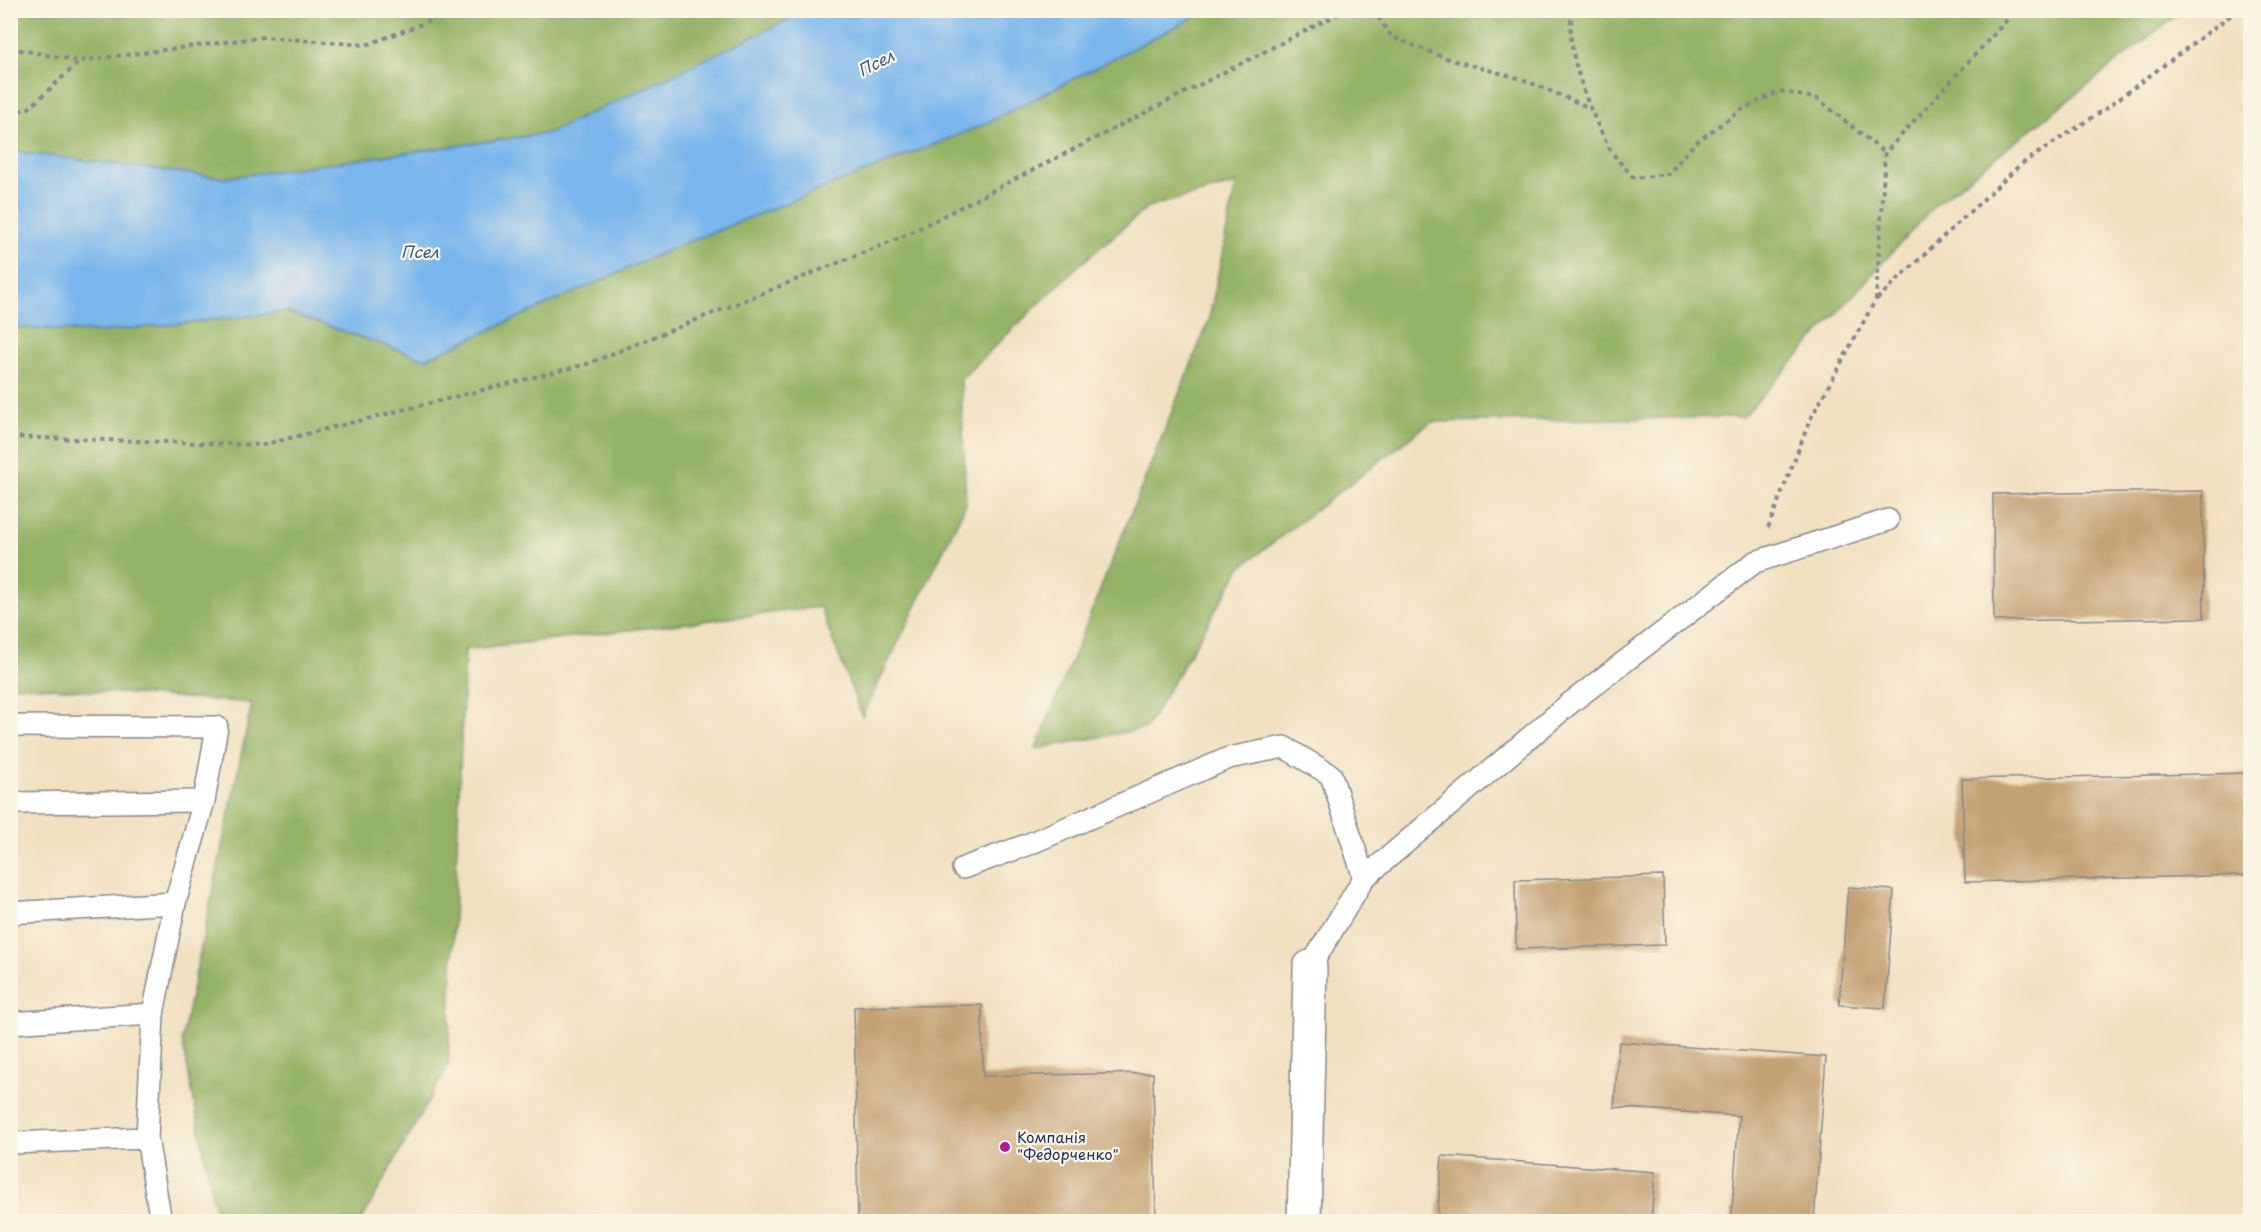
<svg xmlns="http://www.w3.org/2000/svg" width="2261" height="1232" viewBox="0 0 2261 1232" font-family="'Playpen Sans',sans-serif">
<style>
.forest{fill:#94b265;stroke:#587062;stroke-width:1.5}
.water{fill:#79b6ec;stroke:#4a72a5;stroke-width:1.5}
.building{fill:#c4a174}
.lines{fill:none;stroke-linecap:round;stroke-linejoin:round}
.service-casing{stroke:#86888f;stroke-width:24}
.minor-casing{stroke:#86888f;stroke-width:36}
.path{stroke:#86888f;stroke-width:4;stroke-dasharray:4.5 4.5;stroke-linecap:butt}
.service{stroke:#fff;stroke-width:21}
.minor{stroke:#fff;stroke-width:33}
.poi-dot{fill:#b5179e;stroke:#fcf5e5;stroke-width:2}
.labels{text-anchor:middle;stroke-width:4.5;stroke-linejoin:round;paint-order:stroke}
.poi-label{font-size:15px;fill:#1b2f5e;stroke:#fcf5e5;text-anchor:start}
.water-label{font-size:16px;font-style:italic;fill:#375889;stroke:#fcf5e5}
</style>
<rect width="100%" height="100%" fill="#fcf5e5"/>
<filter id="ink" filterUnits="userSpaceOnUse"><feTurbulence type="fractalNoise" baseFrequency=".0167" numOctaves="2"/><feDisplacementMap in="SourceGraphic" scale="12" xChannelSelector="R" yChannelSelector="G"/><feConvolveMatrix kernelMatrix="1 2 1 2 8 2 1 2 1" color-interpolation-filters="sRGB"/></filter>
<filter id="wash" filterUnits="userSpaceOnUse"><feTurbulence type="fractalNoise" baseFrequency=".008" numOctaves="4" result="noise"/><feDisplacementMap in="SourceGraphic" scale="24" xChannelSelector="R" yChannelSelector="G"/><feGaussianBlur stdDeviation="1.35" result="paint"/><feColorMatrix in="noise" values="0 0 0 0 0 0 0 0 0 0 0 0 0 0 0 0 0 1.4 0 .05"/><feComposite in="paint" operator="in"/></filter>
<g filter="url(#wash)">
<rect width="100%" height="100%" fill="#f0e0c0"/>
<g class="forest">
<polygon points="11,11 809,11 549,133 224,178 11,151"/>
<polygon points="1206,11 2182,11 1936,204 1743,417 1431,422 1241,567 1146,728 1036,749 1209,320 1236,184 1148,207 1075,269 961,379 966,504 862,716 820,607 465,650 448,1066 361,1221 217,1221 182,1039 252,703 11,685 10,327 100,332 287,312 425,359 678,246 983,125"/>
</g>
<polygon class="water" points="809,10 1206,11 983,125 678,246 425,359 287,312 100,332 11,327 11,151 224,178 549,133"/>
<g id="blocks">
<g class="building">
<polygon points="2203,491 2204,618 1994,621 1993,494"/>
<polygon points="2250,773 2250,875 1965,882 1962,779"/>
<polygon points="1663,876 1665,945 1516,949 1515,880"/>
<polygon points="1848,887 1894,890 1885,1008 1839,1005"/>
<polygon points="982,1005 983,1076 1153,1073 1156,1222 1078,1222 1078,1219 858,1222 854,1007"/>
<polygon points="1619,1042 1826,1057 1814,1222 1731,1222 1739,1116 1614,1107"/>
<polygon points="1442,1156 1655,1172 1651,1222 1437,1222"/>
</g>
</g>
</g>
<g filter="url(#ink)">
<use href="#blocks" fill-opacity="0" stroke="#86888f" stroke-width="1.5"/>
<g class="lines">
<defs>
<g id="service">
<polyline points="10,726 217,727 204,801 175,903 153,1014 147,1138"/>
<polyline points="10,803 204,801"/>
<polyline points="963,868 1029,844 1229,758 1284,747 1331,775 1364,878"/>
<polyline points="10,913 175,903"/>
<polyline points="1310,967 1364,878 1569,704 1755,562 1888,520"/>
<polyline points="10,1023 153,1014"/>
<polyline points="10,1143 147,1138 161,1222"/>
</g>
<polyline id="minor" points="1304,1222 1310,967"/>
</defs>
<use href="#service" class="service-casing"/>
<use href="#minor" class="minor-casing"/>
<g class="path">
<polyline points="1373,10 1392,37 1451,60 1522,79 1588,107"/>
<path d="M1574 10C1560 42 1593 120 1610 149 1616 159 1626 169 1634 178L1668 174 1695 143 1741 110 1780 91 1818 99 1885 153"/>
<polyline points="10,48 79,61 264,37 366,45 459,10"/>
<polyline points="10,111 27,110 79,62"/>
<polyline points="1877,299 2020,165 2105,109 2238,10"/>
<polyline points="10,437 262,445 587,364 902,237 1346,10"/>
<polyline points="1768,528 1810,420 1876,299 1885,153 2016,10"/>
</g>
<use href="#service" class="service"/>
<use href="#minor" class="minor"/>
</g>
</g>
<circle class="poi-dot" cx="1005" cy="1147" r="6"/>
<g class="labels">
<g class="poi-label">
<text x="1017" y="1143">Компанія<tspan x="1017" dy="17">"Федорченко"</tspan></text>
</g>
<g class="water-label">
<text transform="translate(876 63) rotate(-27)" y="6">Псел</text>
<text x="420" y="258">Псел</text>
</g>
</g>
<rect width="2261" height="1232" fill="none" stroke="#fcf5e5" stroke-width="36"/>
</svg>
